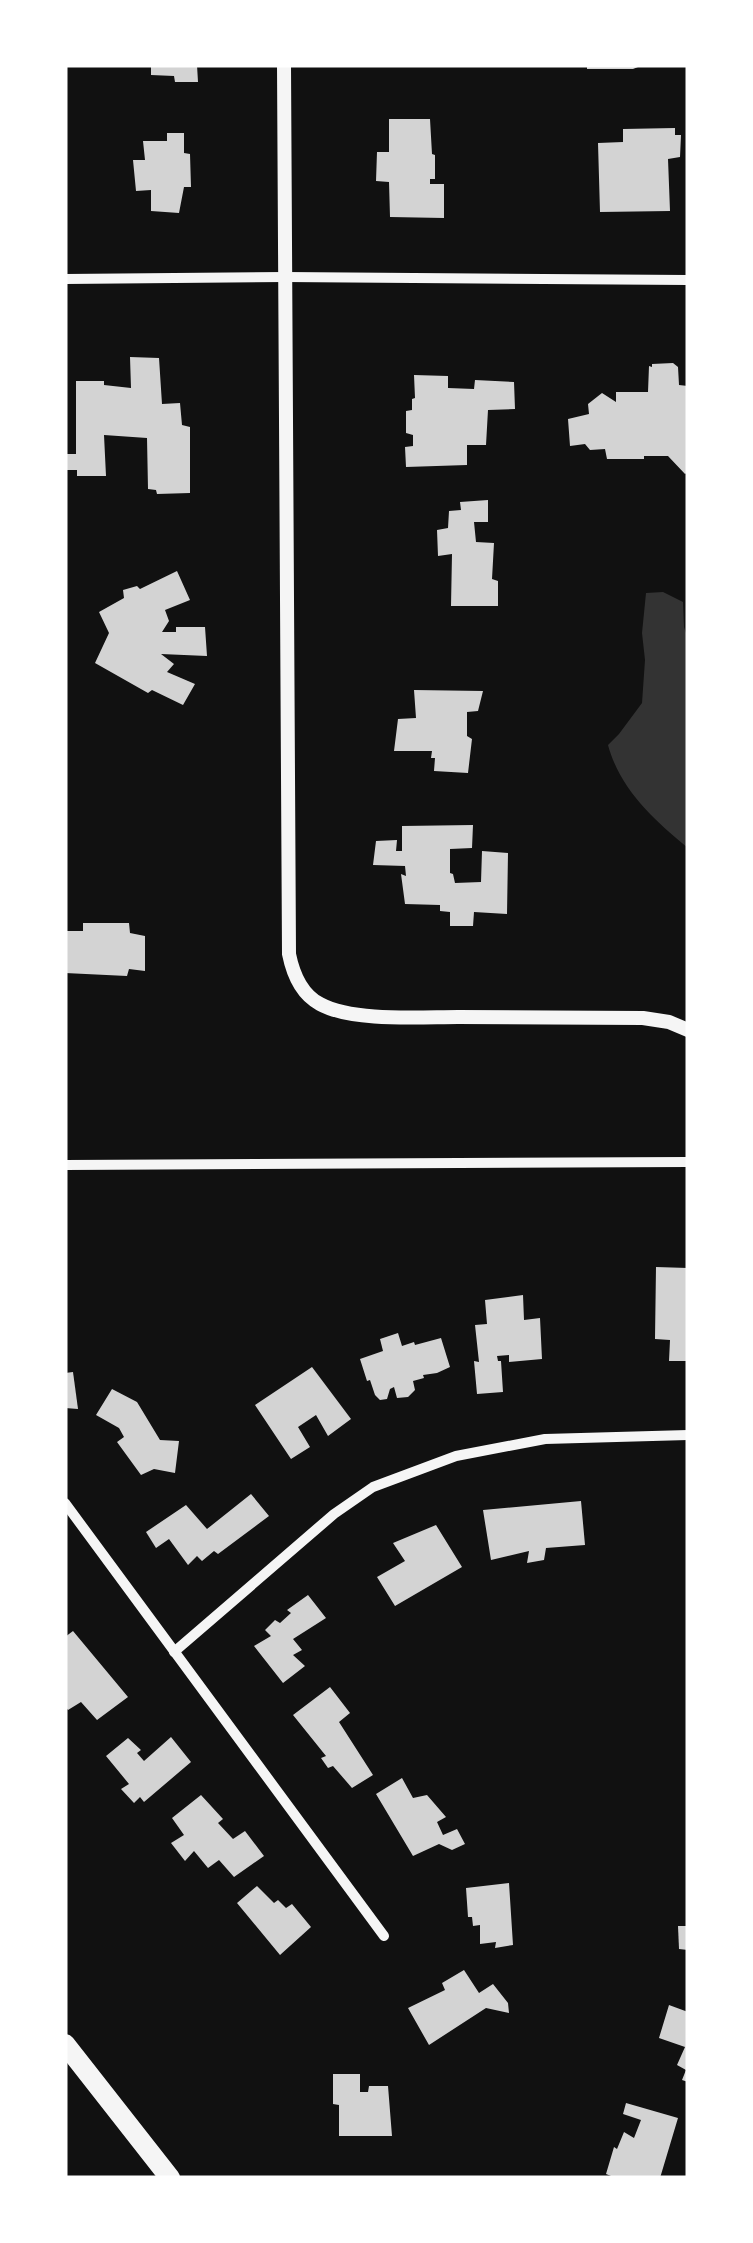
<svg xmlns="http://www.w3.org/2000/svg" width="753" height="2243" viewBox="0 0 753 2243" font-family="'Exo 2',sans-serif">
<style>
.water{fill:#333}
.building{fill:#d3d3d3}
.lines{fill:none;stroke-linecap:round;stroke-linejoin:round}
.minor{stroke:#f5f5f5;stroke-width:10}
.tertiary{stroke:#f5f5f5;stroke-width:14}
.motorway{stroke:#f5f5f5;stroke-width:20}
</style>
<rect width="100%" height="100%" fill="#111"/>
<path class="water" d="M663 592 683 602 684 627 688 639V848C653 819 620 789 608 745L619 734 642 703 645 660 642 633 646 593Z"/>
<g class="building">
<polygon points="151,65 197,65 198,82 175,82 174,76 151,75"/>
<polygon points="587,65 643,65 633,69 587,69"/>
<polygon points="389,119 430,119 432,154 435,155 435,179 430,179 430,184 444,184 444,218 390,217 389,182 376,181 377,152 389,152"/>
<polygon points="675,128 675,135 681,135 680,157 668,159 670,211 600,212 598,143 623,142 623,129"/>
<polygon points="167,133 184,133 184,153 190,154 191,187 184,187 179,213 151,211 151,190 136,191 133,160 145,160 143,141 167,141"/>
<polygon points="130,357 159,358 162,404 180,403 182,425 190,427 190,493 157,494 156,490 148,489 147,438 104,435 106,476 77,476 77,470 65,470 65,454 76,454 76,381 104,381 104,385 131,388"/>
<polygon points="673,363 678,367 679,385 688,386 688,432 686,446 688,448 688,472 685,474 668,456 644,456 644,459 607,459 605,449 590,450 585,444 570,446 568,419 589,414 588,404 602,393 616,402 616,392 648,392 649,366 652,367 652,364"/>
<polygon points="414,375 448,376 448,388 474,389 475,380 514,382 515,409 488,410 486,445 467,445 467,465 406,467 405,447 413,446 413,435 406,433 406,411 412,410 412,399 415,398"/>
<polygon points="488,500 488,522 474,522 476,542 494,543 492,579 498,581 498,606 451,606 452,554 438,556 437,530 448,528 449,511 461,510 460,502"/>
<polygon points="177,571 190,600 165,610 169,621 162,632 176,632 176,627 205,627 207,656 161,654 174,664 167,672 195,684 183,705 152,690 148,693 95,663 109,633 99,612 124,598 123,590 137,586 140,589"/>
<polygon points="414,690 483,691 478,711 467,712 467,736 472,739 468,773 434,771 435,758 431,758 432,751 394,751 398,719 416,718"/>
<polygon points="473,825 472,848 450,849 450,873 453,874 455,883 481,882 482,851 508,853 507,914 474,912 473,926 450,926 450,912 440,911 440,905 405,904 401,874 406,876 405,866 373,865 376,841 397,840 396,851 402,851 402,826"/>
<polygon points="83,923 129,923 130,933 145,936 145,971 129,969 127,976 65,973 65,931 83,931"/>
<polygon points="656,1267 688,1268 688,1361 669,1361 670,1340 655,1339"/>
<polygon points="523,1295 524,1320 540,1318 542,1359 509,1362 509,1355 497,1356 498,1361 501,1361 503,1392 477,1394 474,1361 479,1362 475,1325 487,1324 485,1300"/>
<polygon points="398,1333 402,1346 414,1342 415,1345 441,1338 450,1367 437,1373 423,1375 424,1378 413,1381 415,1390 408,1397 397,1398 394,1387 390,1389 387,1399 380,1400 375,1395 370,1380 367,1381 360,1359 383,1351 380,1339"/>
<polygon points="312,1367 351,1419 328,1436 316,1415 298,1427 310,1447 291,1459 255,1405"/>
<polygon points="73,1372 78,1409 65,1408 65,1373"/>
<polygon points="112,1389 137,1402 160,1440 179,1441 175,1473 154,1469 141,1475 117,1442 124,1437 119,1428 96,1415"/>
<polygon points="251,1494 269,1516 218,1554 214,1551 202,1561 197,1556 188,1565 169,1539 156,1548 146,1532 186,1505 207,1529"/>
<polygon points="581,1501 585,1545 546,1548 544,1560 527,1563 529,1551 491,1560 483,1510"/>
<polygon points="436,1525 462,1567 395,1606 377,1577 405,1561 393,1543"/>
<polygon points="308,1595 326,1618 293,1639 302,1650 293,1655 305,1666 283,1683 254,1646 271,1636 265,1630 275,1620 280,1623 291,1613 287,1610"/>
<polygon points="73,1631 128,1697 97,1720 81,1702 68,1710 65,1706 65,1637"/>
<polygon points="330,1687 350,1713 339,1722 373,1775 352,1788 333,1766 328,1768 321,1758 326,1756 293,1715"/>
<polygon points="171,1737 191,1762 144,1802 140,1797 134,1803 121,1789 129,1784 106,1756 128,1738 141,1750 137,1753 144,1761"/>
<polygon points="402,1778 413,1798 427,1795 446,1817 437,1822 443,1835 457,1829 465,1844 452,1850 439,1844 413,1856 376,1794"/>
<polygon points="201,1795 223,1819 218,1823 233,1839 245,1831 264,1856 234,1877 219,1860 208,1868 194,1851 185,1861 171,1843 184,1835 172,1818"/>
<polygon points="509,1883 513,1945 495,1948 496,1942 480,1944 480,1925 473,1926 472,1917 468,1917 466,1888"/>
<polygon points="257,1886 274,1903 278,1900 286,1908 292,1904 311,1927 280,1955 237,1903"/>
<polygon points="678,1926 688,1926 688,1950 679,1949"/>
<polygon points="464,1970 479,1993 493,1984 508,2003 509,2013 486,2008 429,2045 408,2008 445,1990 442,1983"/>
<polygon points="669,2005 688,2012 688,2082 682,2080 686,2070 677,2065 685,2047 659,2038"/>
<polygon points="333,2074 360,2074 360,2092 368,2092 369,2086 388,2086 392,2136 339,2136 339,2105 333,2104"/>
<polygon points="626,2103 678,2118 660,2178 616,2178 606,2174 614,2147 617,2149 624,2132 634,2138 641,2120 623,2114"/>
</g>
<g class="lines">
<g class="minor">
<polyline points="65,279 285,277 688,280"/>
<polyline points="65,1165 688,1162"/>
<polyline points="65,1503 384,1936"/>
<polyline points="174,1652 334,1514 373,1487 456,1456 545,1439 688,1435"/>
</g>
<path class="tertiary" d="M284 65 289 954C293 974 301 994 320 1004 353 1022 420 1017 458 1017 520 1017 581 1018 643 1018L669 1022 688 1030"/>
<polyline class="motorway" points="65,2044 170,2178"/>
</g>
<rect width="753" height="2243" fill="none" stroke="#ffffff" stroke-width="135"/>
</svg>
